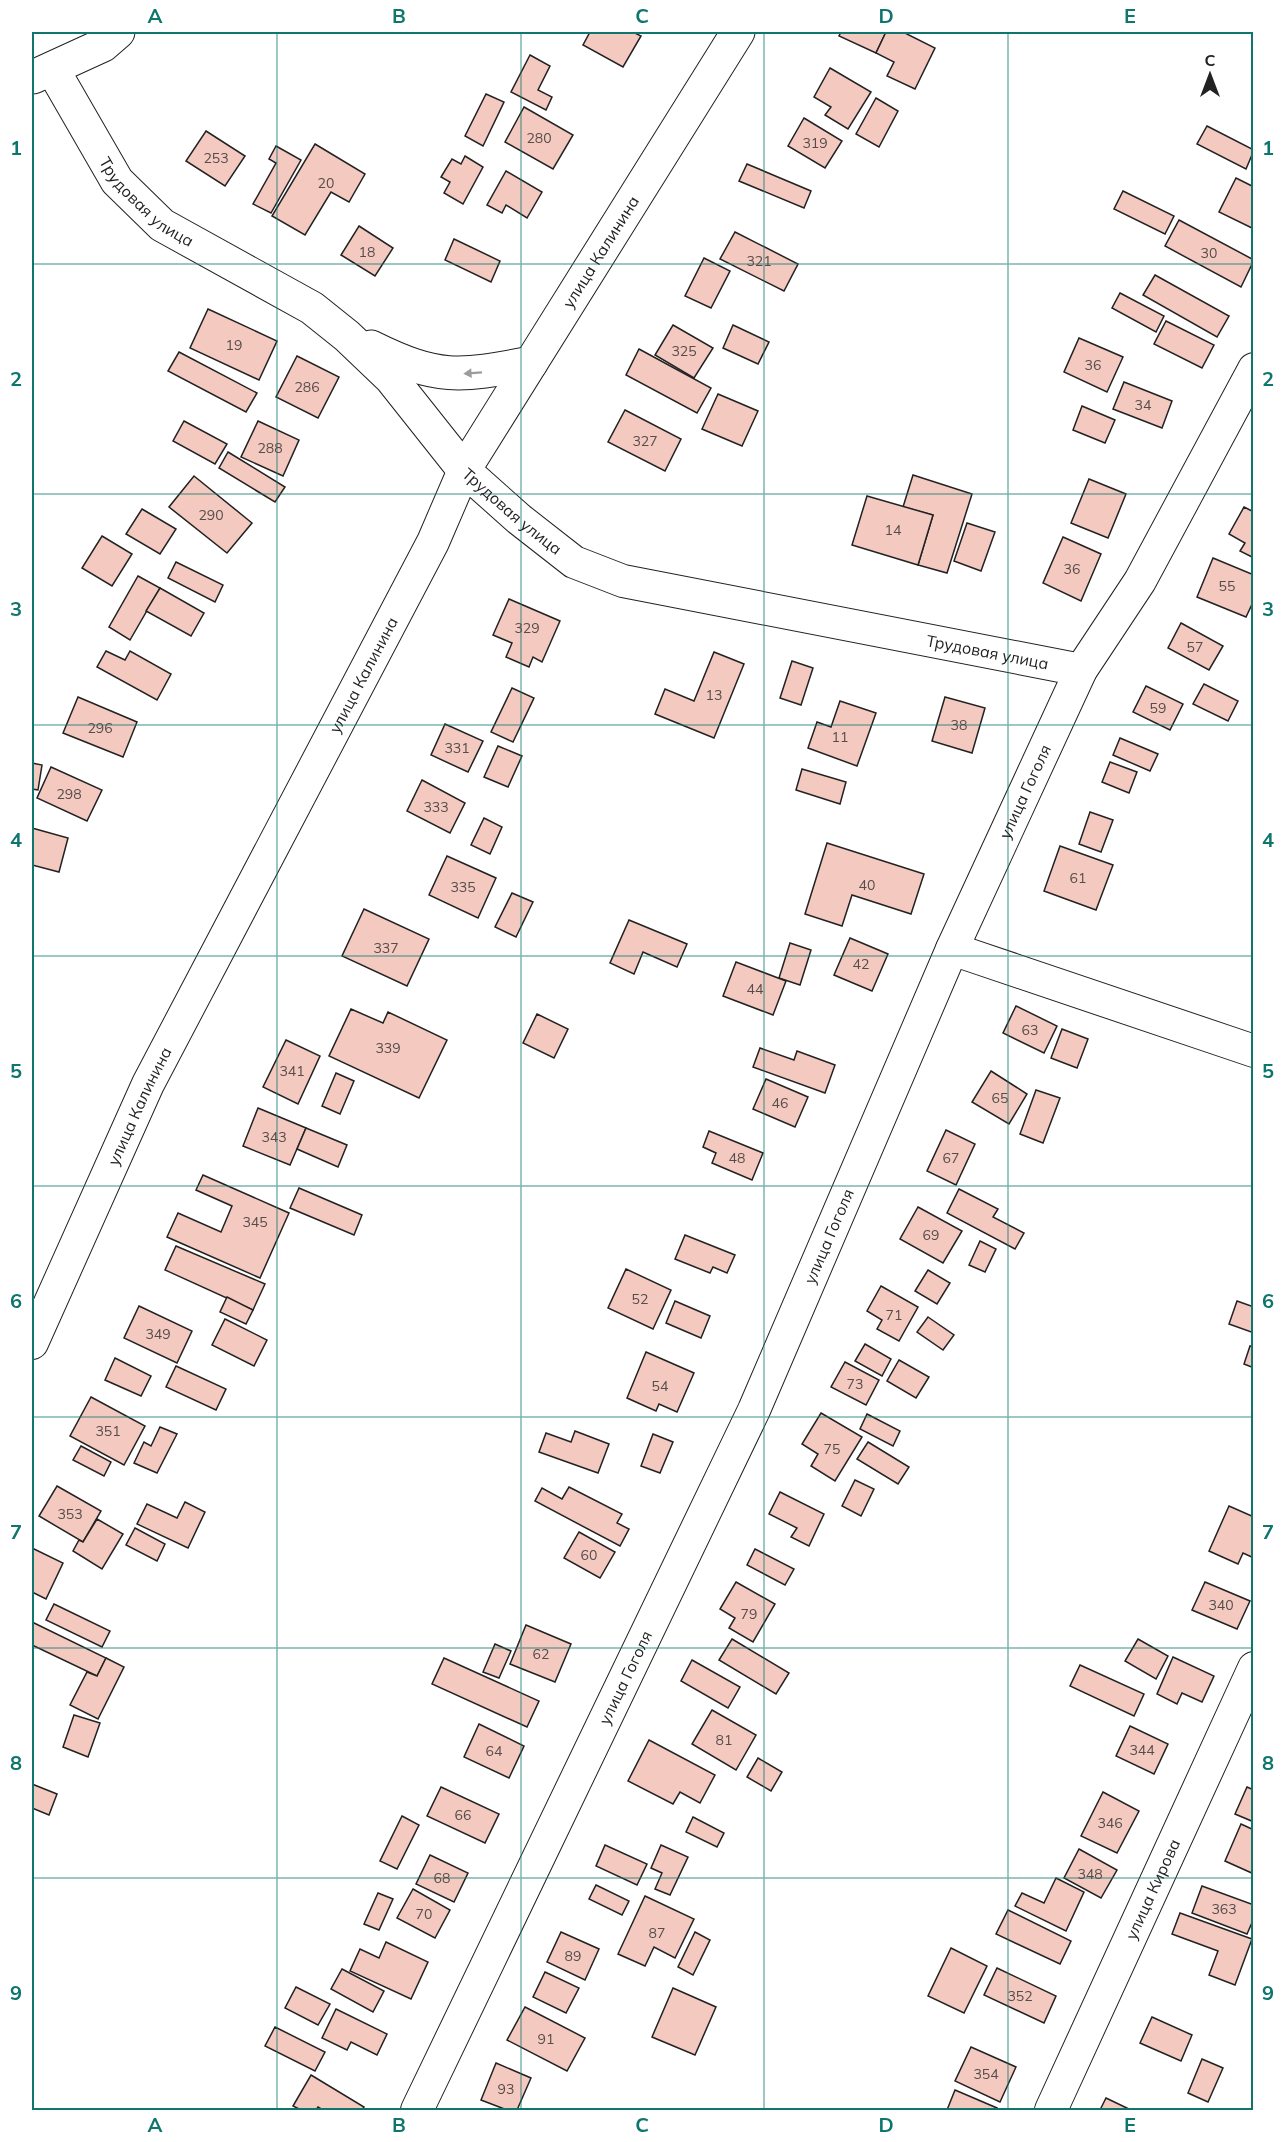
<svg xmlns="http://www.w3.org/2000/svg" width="1285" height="2142" viewBox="0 0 1285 2142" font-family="Mulish,sans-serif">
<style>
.building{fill:#f3c9c0;stroke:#222;stroke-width:1.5}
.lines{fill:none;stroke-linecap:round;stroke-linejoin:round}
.street-casing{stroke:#222;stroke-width:34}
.secondary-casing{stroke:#222;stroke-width:35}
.street{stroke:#fff;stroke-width:32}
.secondary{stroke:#fff;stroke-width:33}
.oneway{fill:#9c9c9c}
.grid{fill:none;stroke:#0f766e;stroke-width:1.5;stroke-opacity:0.55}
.labels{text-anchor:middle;stroke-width:4.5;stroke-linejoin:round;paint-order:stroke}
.number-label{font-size:14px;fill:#564c4a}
.street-label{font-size:16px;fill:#222;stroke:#fff}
.neatline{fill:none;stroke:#0f766e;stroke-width:2}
.grid-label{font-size:20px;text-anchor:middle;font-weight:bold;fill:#0f766e}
</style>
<rect width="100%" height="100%" fill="#fff"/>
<g class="building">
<polygon points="590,32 633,32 641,36 623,67 583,45"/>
<polygon points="841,32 886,32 876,53 839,36"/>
<polygon points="886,32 903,32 935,48 915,89 887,76 894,62 876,53"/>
<polygon points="530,55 550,66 538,90 552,97 546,110 511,92"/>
<polygon points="830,68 871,92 848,129 825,115 831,107 814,97"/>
<polygon points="486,94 504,102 483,146 465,136"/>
<polygon points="876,98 898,111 879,147 856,134"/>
<polygon points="524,107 573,135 553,169 505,142"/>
<polygon points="804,118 842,141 825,168 788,146"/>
<polygon points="1207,126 1254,150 1246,169 1197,144"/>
<polygon points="206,131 245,156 225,186 186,161"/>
<polygon points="315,144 365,174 349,202 331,192 305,235 272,216"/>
<polygon points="276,146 301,160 271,213 253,204 276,163 269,159"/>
<polygon points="465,156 483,167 463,204 444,193 450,182 441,177 452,159 461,164"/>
<polygon points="747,164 811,191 804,208 739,181"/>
<polygon points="506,171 542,192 527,218 506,205 502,213 487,205"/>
<polygon points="1236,178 1254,187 1254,229 1219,212"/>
<polygon points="1123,191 1174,216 1165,234 1114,209"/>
<polygon points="1179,220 1254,260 1241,287 1165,246"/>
<polygon points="359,226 393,248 375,276 341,255"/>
<polygon points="735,232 798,264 784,291 720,259"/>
<polygon points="454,239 500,261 491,282 445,260"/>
<polygon points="704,258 730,271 711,308 685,296"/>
<polygon points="1155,275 1229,316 1217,337 1143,295"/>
<polygon points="1120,293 1164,316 1156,332 1112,308"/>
<polygon points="208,309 277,341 259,380 190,348"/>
<polygon points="1166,321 1214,345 1202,368 1154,344"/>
<polygon points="673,325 713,348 694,378 655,355"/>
<polygon points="733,325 769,342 758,364 723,348"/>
<polygon points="1079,338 1123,357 1107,392 1064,372"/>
<polygon points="639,349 711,388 697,413 626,375"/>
<polygon points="179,352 257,393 246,412 168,371"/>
<polygon points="297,356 339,377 318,418 276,397"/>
<polygon points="1124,382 1172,401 1162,428 1113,409"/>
<polygon points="718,394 758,411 742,446 702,429"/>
<polygon points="1082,406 1115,420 1105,443 1073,430"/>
<polygon points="625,410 681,439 665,471 608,442"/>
<polygon points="184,421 227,444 215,464 173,441"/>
<polygon points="258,421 299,440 283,476 241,457"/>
<polygon points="228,452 285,487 275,502 219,468"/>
<polygon points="913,475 972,494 947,573 918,565 933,515 903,507"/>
<polygon points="194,476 252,523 227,553 169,507"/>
<polygon points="1089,479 1126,494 1108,538 1071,523"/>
<polygon points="867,496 933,515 918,565 852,545"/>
<polygon points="1244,507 1254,512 1254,558 1240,551 1245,543 1229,534"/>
<polygon points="142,509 176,529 160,554 126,534"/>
<polygon points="967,523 995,532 981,571 954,561"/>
<polygon points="102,536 132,554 112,586 82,568"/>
<polygon points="1063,537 1101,554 1081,601 1043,583"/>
<polygon points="1213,558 1254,575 1254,600 1246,617 1197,597"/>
<polygon points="176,562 223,585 215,602 168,578"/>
<polygon points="138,576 160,588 130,640 109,627"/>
<polygon points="160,588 204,613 191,636 146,611"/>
<polygon points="509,599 560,621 542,662 533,657 529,667 506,657 512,643 493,635"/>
<polygon points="1181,623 1223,646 1209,670 1168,648"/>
<polygon points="106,651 125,660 130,651 171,674 157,700 97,667"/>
<polygon points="714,652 744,664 714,738 655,714 665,689 694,701"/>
<polygon points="792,661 813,668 801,705 780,698"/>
<polygon points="1204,684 1238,701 1228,721 1193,704"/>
<polygon points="1146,686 1183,704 1170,730 1133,712"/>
<polygon points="512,688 534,698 513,742 491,732"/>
<polygon points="78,697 137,722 123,757 63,733"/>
<polygon points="945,697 985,708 972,753 932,741"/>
<polygon points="840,701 876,713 857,766 808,748 817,722 831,727"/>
<polygon points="445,724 483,741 468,772 431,755"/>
<polygon points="1120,738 1158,754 1150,771 1113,755"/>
<polygon points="498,746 522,756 508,787 484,777"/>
<polygon points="1110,762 1137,772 1129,793 1102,782"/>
<polygon points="32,763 42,765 38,790 32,789"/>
<polygon points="51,767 102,790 87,821 37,798"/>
<polygon points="802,769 846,782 840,804 796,790"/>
<polygon points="422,780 465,803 450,833 407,811"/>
<polygon points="1090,812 1113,820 1101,852 1079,844"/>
<polygon points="484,818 502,827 490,854 471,845"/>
<polygon points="32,828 68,838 59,872 32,865"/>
<polygon points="827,843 924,874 911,914 852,895 842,926 805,914"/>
<polygon points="1060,846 1113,865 1096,910 1044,891"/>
<polygon points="447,856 496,878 478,918 429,895"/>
<polygon points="512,893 533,902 516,937 495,927"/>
<polygon points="364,909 429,939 407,986 342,956"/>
<polygon points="629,920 687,944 677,967 643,952 634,974 610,963"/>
<polygon points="850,938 888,954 872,991 834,975"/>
<polygon points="790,943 811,950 800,985 779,978"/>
<polygon points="736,962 786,981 773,1015 723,996"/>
<polygon points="1016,1006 1057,1026 1044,1053 1003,1033"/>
<polygon points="351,1009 383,1023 388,1012 447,1040 419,1098 329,1056"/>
<polygon points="537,1014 568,1029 554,1058 523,1043"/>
<polygon points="1062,1029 1088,1039 1077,1068 1051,1058"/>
<polygon points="286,1040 320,1056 298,1104 263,1087"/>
<polygon points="760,1048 794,1060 797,1051 835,1065 825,1093 753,1067"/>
<polygon points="991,1071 1027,1094 1009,1124 972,1102"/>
<polygon points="336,1073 354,1081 340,1114 322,1106"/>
<polygon points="766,1079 808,1097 795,1127 753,1109"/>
<polygon points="1036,1090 1060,1098 1043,1143 1020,1134"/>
<polygon points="258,1108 306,1128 290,1165 243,1146"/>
<polygon points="306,1128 347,1145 338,1167 297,1149"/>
<polygon points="946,1130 975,1144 956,1185 927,1171"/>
<polygon points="709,1131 763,1153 752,1180 712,1163 716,1153 703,1147"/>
<polygon points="203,1175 289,1213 260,1278 167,1237 178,1213 221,1232 232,1206 196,1190"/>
<polygon points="299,1188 362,1215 354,1235 290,1208"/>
<polygon points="959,1189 998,1209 993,1217 1024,1233 1015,1249 947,1213"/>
<polygon points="918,1207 962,1231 943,1263 900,1239"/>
<polygon points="685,1235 735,1255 727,1273 713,1267 710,1273 675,1259"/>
<polygon points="980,1241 996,1249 985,1272 969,1265"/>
<polygon points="176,1246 265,1284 253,1310 165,1270"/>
<polygon points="626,1269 671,1290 653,1329 608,1308"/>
<polygon points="928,1270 950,1283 937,1304 915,1291"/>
<polygon points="881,1286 918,1307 899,1341 877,1329 882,1320 867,1311"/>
<polygon points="227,1297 253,1310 246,1324 220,1312"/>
<polygon points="675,1301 710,1316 701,1338 666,1323"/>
<polygon points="1237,1301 1254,1307 1254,1333 1229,1324"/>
<polygon points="139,1306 192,1331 177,1363 124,1338"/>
<polygon points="928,1317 954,1335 943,1350 917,1332"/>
<polygon points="225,1319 267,1340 254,1366 212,1345"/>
<polygon points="865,1344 891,1359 882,1376 855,1361"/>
<polygon points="1250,1346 1254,1347 1254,1368 1244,1364"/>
<polygon points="646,1352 694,1373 677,1412 659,1404 656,1411 627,1398"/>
<polygon points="115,1358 151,1376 141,1396 105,1380"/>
<polygon points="899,1360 929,1377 916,1398 887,1381"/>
<polygon points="845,1362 879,1380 866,1405 831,1387"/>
<polygon points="176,1366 226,1389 216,1410 166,1387"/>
<polygon points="91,1397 145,1426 124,1465 70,1436"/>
<polygon points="821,1413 862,1437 835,1481 811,1466 818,1454 802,1444"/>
<polygon points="867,1414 900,1431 893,1446 860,1429"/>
<polygon points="160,1427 177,1434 157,1473 134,1463 144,1442 151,1446"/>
<polygon points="575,1431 609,1444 598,1473 539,1452 546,1433 571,1442"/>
<polygon points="653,1434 673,1442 660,1473 641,1466"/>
<polygon points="868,1442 909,1467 898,1484 857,1459"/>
<polygon points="81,1446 111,1462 104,1476 73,1460"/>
<polygon points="855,1480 874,1489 861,1516 842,1506"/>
<polygon points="57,1486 101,1511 83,1542 39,1516"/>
<polygon points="569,1487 622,1514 617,1523 629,1529 620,1546 535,1501 542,1488 562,1499"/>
<polygon points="780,1492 824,1514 809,1546 791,1537 797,1528 769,1514"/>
<polygon points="185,1502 205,1512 188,1548 137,1524 147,1504 177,1518"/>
<polygon points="1229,1506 1254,1517 1254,1558 1243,1553 1238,1564 1209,1551"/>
<polygon points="97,1519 123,1534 102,1569 73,1551 79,1540 83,1542"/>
<polygon points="135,1528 165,1544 157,1561 126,1545"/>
<polygon points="579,1532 615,1552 600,1578 564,1558"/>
<polygon points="32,1548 63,1563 46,1599 32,1592"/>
<polygon points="755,1549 794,1569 785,1585 747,1565"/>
<polygon points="736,1582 775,1604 753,1642 729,1628 735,1618 720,1609"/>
<polygon points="1205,1582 1250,1601 1237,1629 1192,1610"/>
<polygon points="54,1604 110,1631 102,1647 46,1620"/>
<polygon points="32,1622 106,1658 97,1676 32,1645"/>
<polygon points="526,1625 571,1644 555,1682 510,1664"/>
<polygon points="732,1639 789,1673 776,1694 719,1660"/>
<polygon points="1138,1639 1168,1656 1156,1679 1125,1661"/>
<polygon points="495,1644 511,1651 499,1678 483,1672"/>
<polygon points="1173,1657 1214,1676 1202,1702 1182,1693 1177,1704 1157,1694"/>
<polygon points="106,1658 124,1667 98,1719 70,1705 87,1672 97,1676"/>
<polygon points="444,1658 539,1701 527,1727 432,1684"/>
<polygon points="692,1660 740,1687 728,1708 681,1681"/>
<polygon points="1080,1665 1144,1694 1134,1716 1070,1686"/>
<polygon points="712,1710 756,1735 736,1770 692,1744"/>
<polygon points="74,1715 100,1723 88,1757 63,1747"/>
<polygon points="479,1724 524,1746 509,1778 464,1757"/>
<polygon points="1130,1726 1168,1744 1154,1774 1116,1756"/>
<polygon points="649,1740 715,1775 700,1803 680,1792 673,1804 628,1781"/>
<polygon points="758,1758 782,1772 771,1791 747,1777"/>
<polygon points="32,1784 57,1794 49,1815 32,1808"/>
<polygon points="441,1787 499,1814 485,1843 427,1816"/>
<polygon points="1247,1787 1254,1790 1254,1822 1235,1814"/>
<polygon points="1103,1792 1139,1811 1117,1853 1081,1836"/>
<polygon points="402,1816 419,1825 397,1869 380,1861"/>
<polygon points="693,1817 724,1833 717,1847 686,1832"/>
<polygon points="1241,1824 1254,1830 1254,1874 1225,1861"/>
<polygon points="605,1845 647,1864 637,1885 596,1866"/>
<polygon points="661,1845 688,1857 670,1895 655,1889 662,1873 651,1868"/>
<polygon points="1079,1849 1117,1870 1101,1898 1064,1878"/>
<polygon points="430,1855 468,1873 454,1902 416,1884"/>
<polygon points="1056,1878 1084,1892 1066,1931 1015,1906 1022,1893 1044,1903"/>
<polygon points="596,1885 629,1901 622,1915 589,1899"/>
<polygon points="1202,1886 1254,1905 1254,1918 1247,1934 1192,1913"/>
<polygon points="413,1889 450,1910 435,1938 397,1918"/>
<polygon points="378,1893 393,1899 379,1930 364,1924"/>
<polygon points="645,1896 694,1919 675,1958 654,1947 645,1966 618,1954"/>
<polygon points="1008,1910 1071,1941 1060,1964 996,1934"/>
<polygon points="1180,1913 1252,1939 1235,1985 1209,1975 1218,1951 1172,1934"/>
<polygon points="561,1932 599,1949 585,1980 547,1962"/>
<polygon points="695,1932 710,1940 693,1975 678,1967"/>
<polygon points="386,1942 428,1962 411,1999 350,1971 360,1949 379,1958"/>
<polygon points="951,1948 987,1966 964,2013 928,1996"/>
<polygon points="997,1968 1056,1996 1044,2023 984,1995"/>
<polygon points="342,1969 384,1991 373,2012 331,1989"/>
<polygon points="545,1972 579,1988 566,2013 533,1997"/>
<polygon points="296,1987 330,2004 318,2025 285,2008"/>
<polygon points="673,1988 716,2007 695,2055 652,2037"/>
<polygon points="525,2007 585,2038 567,2071 507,2040"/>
<polygon points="336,2009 387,2034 377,2055 351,2042 347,2050 322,2038"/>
<polygon points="1152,2017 1192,2035 1181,2061 1140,2043"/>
<polygon points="275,2027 325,2052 315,2071 265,2046"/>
<polygon points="971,2047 1016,2067 1000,2102 955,2081"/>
<polygon points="1202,2059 1223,2068 1208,2102 1188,2093"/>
<polygon points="496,2063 531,2078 517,2110 507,2110 481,2100"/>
<polygon points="311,2075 364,2107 362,2110 323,2110 318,2107 316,2110 301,2110 293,2106"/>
<polygon points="955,2090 997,2108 996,2110 947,2110"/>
<polygon points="1106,2098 1131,2110 1100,2110"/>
</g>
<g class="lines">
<defs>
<g id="street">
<polyline points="952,949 1254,1051"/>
<path id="s1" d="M32 1343 148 1084 433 542 464 470 519 519 574 562 623 581 1081 670"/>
<path id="s2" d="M417 2110 754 1410 952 949 1081 670 1140 581 1254 369"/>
<path id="s3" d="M1051 2110 1254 1668"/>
</g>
<g id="secondary">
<path id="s4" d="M53 70 117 181 162 225 312 308 347 336 391 378 464 470 738 32"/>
<polyline points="33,77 103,45 118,32"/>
<path d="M371 347C438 380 458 377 531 363"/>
</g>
</defs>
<use href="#street" class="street-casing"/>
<use href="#secondary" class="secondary-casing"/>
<use href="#street" class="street"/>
<use href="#secondary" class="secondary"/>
</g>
<defs><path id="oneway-solid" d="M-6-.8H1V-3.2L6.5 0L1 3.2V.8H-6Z" transform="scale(1.5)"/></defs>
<use class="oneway" href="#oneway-solid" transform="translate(473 373) rotate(176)"/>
<path class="grid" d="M277 32V2110M521 32V2110M764 32V2110M1008 32V2110M32 264H1254M32 494H1254M32 725H1254M32 956H1254M32 1186H1254M32 1417H1254M32 1648H1254M32 1878H1254"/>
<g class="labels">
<g class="number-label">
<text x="539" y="143">280</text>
<text x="815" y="148">319</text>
<text x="216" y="163">253</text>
<text x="326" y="188">20</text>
<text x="367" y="257">18</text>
<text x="1209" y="258">30</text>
<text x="759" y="266">321</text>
<text x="234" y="350">19</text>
<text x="684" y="356">325</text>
<text x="1093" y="370">36</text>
<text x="307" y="392">286</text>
<text x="1143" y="410">34</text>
<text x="645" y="446">327</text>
<text x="270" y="453">288</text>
<text x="211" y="520">290</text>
<text x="893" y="535">14</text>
<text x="1072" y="574">36</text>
<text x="1227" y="591">55</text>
<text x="527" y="633">329</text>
<text x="1195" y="652">57</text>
<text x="714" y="700">13</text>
<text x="1158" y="713">59</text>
<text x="959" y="730">38</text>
<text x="100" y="733">296</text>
<text x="840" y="742">11</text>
<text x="457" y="753">331</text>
<text x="69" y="799">298</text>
<text x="436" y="812">333</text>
<text x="1078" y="883">61</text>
<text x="867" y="890">40</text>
<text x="463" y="892">335</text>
<text x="386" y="953">337</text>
<text x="861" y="969">42</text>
<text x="755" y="994">44</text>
<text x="1030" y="1035">63</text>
<text x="388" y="1053">339</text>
<text x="292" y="1076">341</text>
<text x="1000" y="1103">65</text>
<text x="780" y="1108">46</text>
<text x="274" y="1142">343</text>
<text x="737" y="1163">48</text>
<text x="951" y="1163">67</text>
<text x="255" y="1227">345</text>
<text x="931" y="1240">69</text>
<text x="640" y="1304">52</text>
<text x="894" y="1320">71</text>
<text x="158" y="1339">349</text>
<text x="855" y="1389">73</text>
<text x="660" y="1391">54</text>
<text x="108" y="1436">351</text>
<text x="832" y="1454">75</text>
<text x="70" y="1519">353</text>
<text x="589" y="1560">60</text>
<text x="1221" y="1610">340</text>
<text x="749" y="1619">79</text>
<text x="541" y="1659">62</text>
<text x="724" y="1745">81</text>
<text x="1142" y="1755">344</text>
<text x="494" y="1756">64</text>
<text x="463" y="1820">66</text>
<text x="1110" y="1828">346</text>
<text x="1090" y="1879">348</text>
<text x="442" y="1883">68</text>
<text x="1224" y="1914">363</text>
<text x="424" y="1919">70</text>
<text x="657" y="1938">87</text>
<text x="573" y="1961">89</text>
<text x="1020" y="2001">352</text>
<text x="546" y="2044">91</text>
<text x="986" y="2079">354</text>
<text x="506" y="2094">93</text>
</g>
<g class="street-label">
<text dy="6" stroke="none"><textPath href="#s4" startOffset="164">Трудовая улица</textPath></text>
<text dy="6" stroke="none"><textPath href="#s4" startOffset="843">улица Калинина</textPath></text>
<text dy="6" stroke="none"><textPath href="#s1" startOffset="1038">Трудовая улица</textPath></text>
<text dy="6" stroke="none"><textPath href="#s1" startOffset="1542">Трудовая улица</textPath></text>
<text dy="6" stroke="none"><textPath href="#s1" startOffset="746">улица Калинина</textPath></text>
<text dy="6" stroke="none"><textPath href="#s2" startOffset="1452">улица Гоголя</textPath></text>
<text dy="6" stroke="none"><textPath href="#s1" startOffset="260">улица Калинина</textPath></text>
<text dy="6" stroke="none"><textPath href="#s2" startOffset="966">улица Гоголя</textPath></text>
<text dy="6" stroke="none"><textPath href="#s2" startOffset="480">улица Гоголя</textPath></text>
<text dy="6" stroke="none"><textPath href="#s3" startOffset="243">улица Кирова</textPath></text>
</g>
</g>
<rect width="1285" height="2142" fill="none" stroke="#ffffff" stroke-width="66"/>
<g transform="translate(1210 75)" stroke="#ffffff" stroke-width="4.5" paint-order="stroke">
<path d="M0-4.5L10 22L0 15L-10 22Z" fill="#222222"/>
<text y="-9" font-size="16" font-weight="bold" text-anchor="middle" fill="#222222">С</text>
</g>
<rect x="33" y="33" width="1219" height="2076" class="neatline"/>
<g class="grid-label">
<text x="155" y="23">A</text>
<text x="399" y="23">B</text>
<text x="642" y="23">C</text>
<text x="886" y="23">D</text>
<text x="1130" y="23">E</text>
<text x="16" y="155">1</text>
<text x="1268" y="155">1</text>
<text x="16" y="386">2</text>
<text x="1268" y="386">2</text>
<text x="16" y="616">3</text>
<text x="1268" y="616">3</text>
<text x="16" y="847">4</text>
<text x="1268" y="847">4</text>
<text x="16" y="1078">5</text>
<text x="1268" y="1078">5</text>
<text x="16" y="1308">6</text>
<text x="1268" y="1308">6</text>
<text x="16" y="1539">7</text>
<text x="1268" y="1539">7</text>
<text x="16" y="1770">8</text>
<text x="1268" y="1770">8</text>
<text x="16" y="2000">9</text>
<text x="1268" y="2000">9</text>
<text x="155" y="2132">A</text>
<text x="399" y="2132">B</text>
<text x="642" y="2132">C</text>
<text x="886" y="2132">D</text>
<text x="1130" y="2132">E</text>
</g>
</svg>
